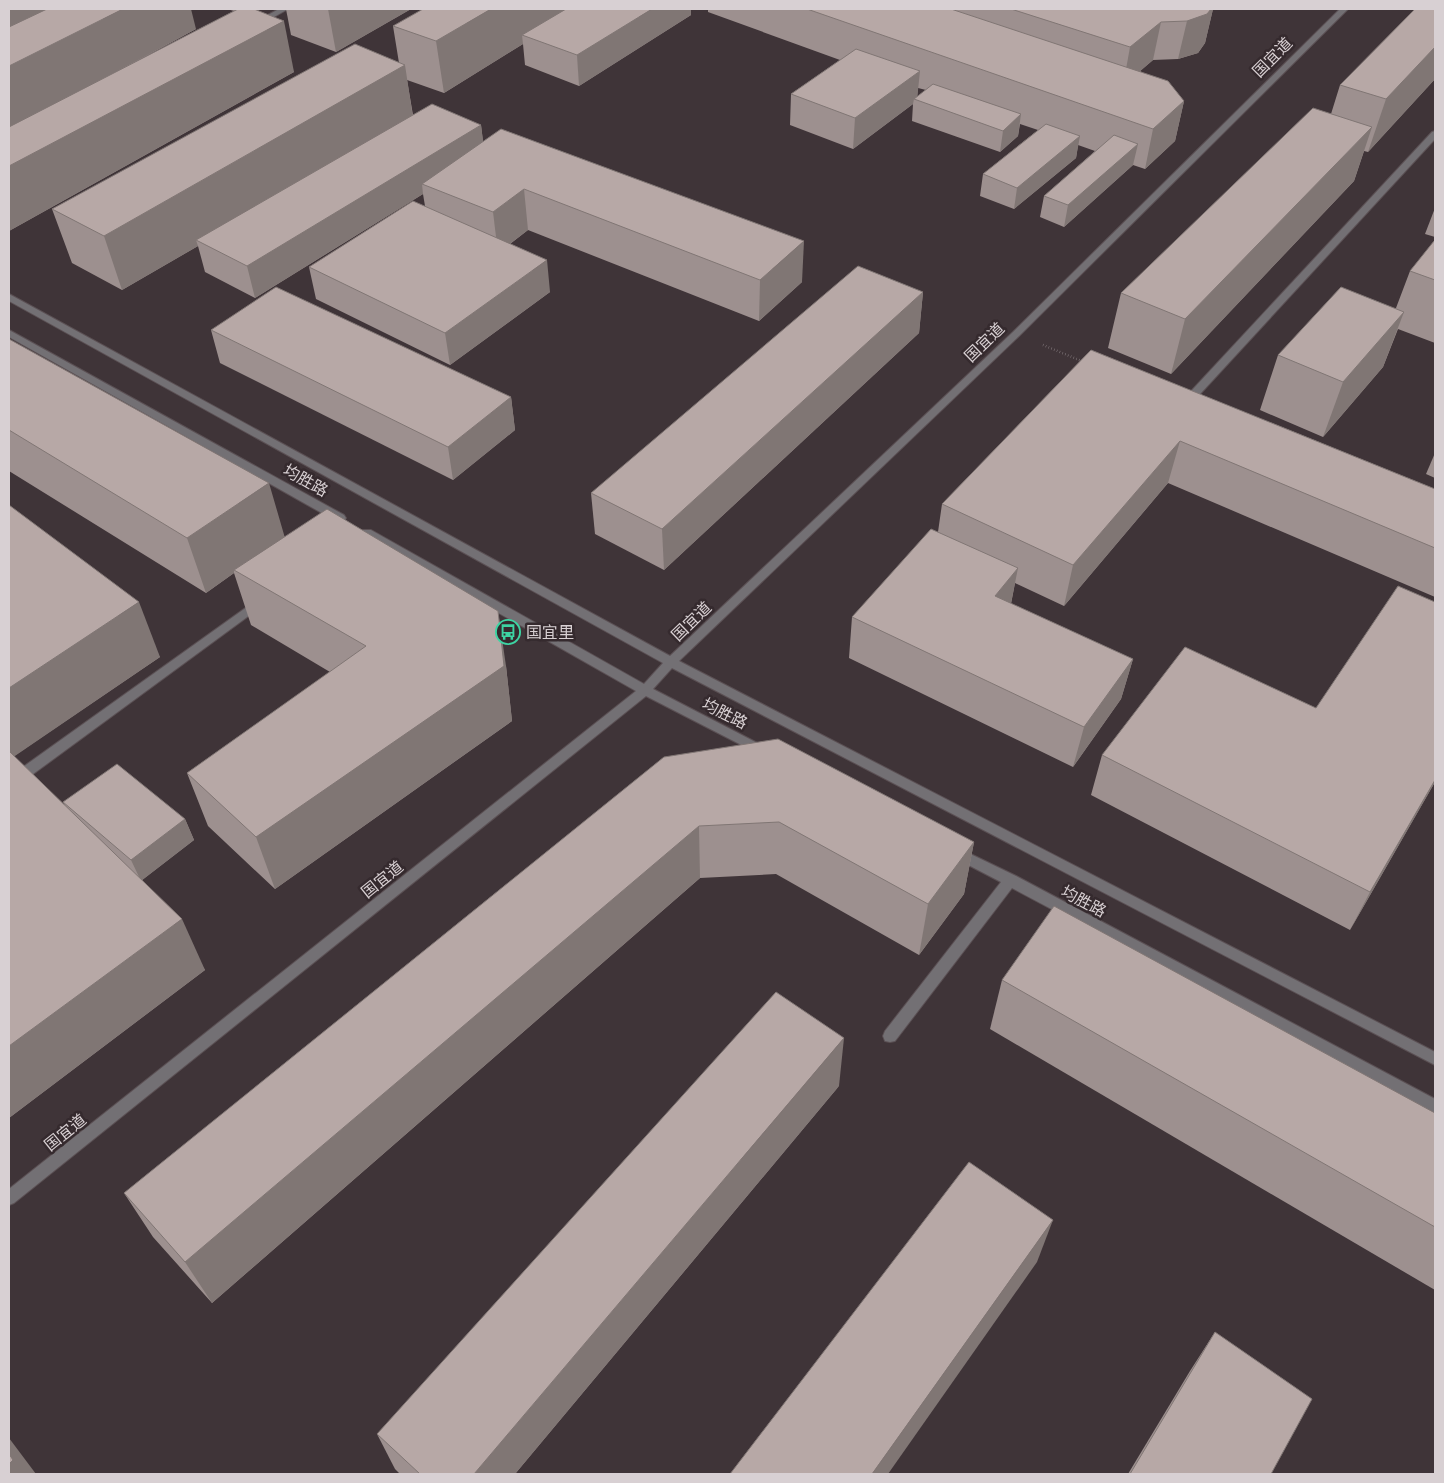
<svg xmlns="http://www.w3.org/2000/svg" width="1444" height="1483" viewBox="0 0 1444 1483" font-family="Merriweather,'Noto Sans SC',serif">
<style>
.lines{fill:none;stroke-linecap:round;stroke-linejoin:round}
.minor-casing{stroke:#5b5054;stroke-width:2}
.path{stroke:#8b8285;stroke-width:2.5;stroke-dasharray:0.5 2.5;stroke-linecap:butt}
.minor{fill:#737074;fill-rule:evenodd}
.wall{fill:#9d908f;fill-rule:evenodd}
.shaded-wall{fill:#807674}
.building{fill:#b7a8a6;stroke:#807674}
.labels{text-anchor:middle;stroke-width:5;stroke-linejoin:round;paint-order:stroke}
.street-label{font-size:16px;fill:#d8d0d3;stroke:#352a2e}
.poi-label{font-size:16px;fill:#d8d0d3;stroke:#352a2e;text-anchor:start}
</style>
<rect width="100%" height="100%" fill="#3f3438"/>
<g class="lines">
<defs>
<g id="minor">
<polygon points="279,9 288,9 260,25 253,23"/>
<polygon points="1340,9 1348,9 1019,336 679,661 1435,1052 1435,1065 672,668 653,689 767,748 769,751 767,754 759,754 646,696 14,1203 9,1205 9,1189 636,691 363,536 361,533 363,530 371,530 644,684 663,663 9,301 9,294 670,656 1013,332"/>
<polygon points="1435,131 1435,139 1189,406 1181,406 1180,404 1181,402 1432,132"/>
<polygon points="9,330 344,515 346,518 344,521 336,521 9,337"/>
<polygon points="261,597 265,598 267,601 265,604 14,788 9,789 9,777"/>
<polygon points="956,847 1016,876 1435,1099 1435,1113 1012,888 895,1041 890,1042 885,1041 883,1036 885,1031 1001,882 951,856 949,852 951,848"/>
</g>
</defs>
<use href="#minor" class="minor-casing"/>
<polyline class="path" points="1043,345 1084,362"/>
<use href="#minor" class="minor"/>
</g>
<g class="wall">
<polygon points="9,9 196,29 126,67 234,11 227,9 254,9 294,72 9,231"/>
<polygon points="286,9 411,9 336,52 291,35"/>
<path d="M708 9H1213L1205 43 1198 53 1178 59 1153 60 1140 71 1184 101 1175 141 1145 169 1133 165 1064 227 1040 217 1044 196 1095 151 1078 145 1076 158 1014 209 980 196 983 174 1038 130 1020 124 1018 136 1000 152 912 121 913 104 853 149 790 125 791 94 840 60 708 12ZM918 88 926 90 917 97Z"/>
<polygon points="1435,9 1435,79 1368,152 1364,151 1354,181 1171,374 1108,348 1121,293 1331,114 1340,85"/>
<polygon points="691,15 579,86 525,65 523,44 444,93 407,80 413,115 481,125 483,142 802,282 759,321 528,230 510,244 550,292 450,365 316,299 309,267 425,206 423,194 255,298 205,272 198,246 122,290 72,263 52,209 399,63 393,26"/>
<polygon points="1435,208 1435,237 1425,234"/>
<polygon points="1435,242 1435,343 1398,329 1383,367 1323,437 1260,410 1278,355 1396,308 1410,271"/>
<polygon points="923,292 919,333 664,570 595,534 591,493"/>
<polygon points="211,330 511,397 515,430 453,480 220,363"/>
<polygon points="9,339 285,537 506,666 512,721 275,889 208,826 187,773 330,672 251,625 234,573 206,593 9,471"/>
<polygon points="1091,350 1435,489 1435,597 1168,483 1064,606 1015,583 1011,604 1133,659 1121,699 1073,767 849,658 852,617 938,532 942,504"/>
<polygon points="1435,453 1435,478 1426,474"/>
<polygon points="9,505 160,657 14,756 65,806 63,802 185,819 194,840 142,880 205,970 9,1118"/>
<polygon points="1435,602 1435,782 1350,930 1091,795 1102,755 1316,708"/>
<polygon points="664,757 974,842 964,894 919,955 776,874 700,878 212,1303 153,1237 124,1193"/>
<polygon points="1002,980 1435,1113 1435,1290 990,1029"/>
<polygon points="839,1086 515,1474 400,1474 395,1469 377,1434"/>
<polygon points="1215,1332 1271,1474 1128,1474 1190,1371"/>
</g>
<g class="shaded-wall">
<polygon points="9,9 73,9 9,39"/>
<polygon points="123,9 191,9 196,29 9,129 9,66"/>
<polygon points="328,9 411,9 336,52"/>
<polygon points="491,9 580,9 522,35 523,44 444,93 436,41"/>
<polygon points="652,9 691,9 691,15 579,86 577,55"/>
<polygon points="1211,9 1213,9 1205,43 1198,53 1178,59 1187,21"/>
<polygon points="284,21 294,72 9,231 9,166"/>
<polygon points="1161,22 1153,60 1123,86 1130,47"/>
<polygon points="1435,47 1435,79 1368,152 1386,99"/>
<polygon points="405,65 413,118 196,240 198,246 122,290 104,236"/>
<polygon points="920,71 917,100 914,99 913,104 853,149 855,118"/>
<polygon points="1184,101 1175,141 1145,169 1153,129"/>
<polygon points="1021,114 1018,136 1000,152 1003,131"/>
<polygon points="481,125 485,156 422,184 423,194 255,298 247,266"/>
<polygon points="1372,127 1354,181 1171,374 1185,319"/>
<polygon points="1080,136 1076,158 1014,209 1017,188"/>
<polygon points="1138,144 1133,165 1064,227 1068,205"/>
<polygon points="524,189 528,230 498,253 493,212"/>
<polygon points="804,241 802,282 759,321 760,280"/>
<polygon points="547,260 550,292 450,365 445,333"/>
<polygon points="923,292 919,333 664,570 662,529"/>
<polygon points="1404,312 1383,367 1323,437 1343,382"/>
<polygon points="511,397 515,430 453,480 448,447"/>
<polygon points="1180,441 1168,483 1064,606 1073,565"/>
<polygon points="269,483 285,538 234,570 234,573 206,593 187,538"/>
<polygon points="1018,568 1010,608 995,596"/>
<polygon points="139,602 160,657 9,760 9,688"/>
<polygon points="498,611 506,666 512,721 275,889 256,837"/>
<polygon points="1133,659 1121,699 1073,767 1084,727"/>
<polygon points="1435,780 1435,782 1350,930 1370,892"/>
<polygon points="185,819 194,840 141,881 131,860"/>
<polygon points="699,826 700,878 212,1303 185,1262"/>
<polygon points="974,842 964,894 919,955 928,904"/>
<polygon points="182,919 205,970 9,1118 9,1046"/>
<polygon points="844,1038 839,1086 515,1474 474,1474"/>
<polygon points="1053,1220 1037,1262 888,1474 872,1474"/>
<polygon points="9,1438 36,1474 9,1474"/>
</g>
<g class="building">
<polygon points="47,9 123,9 9,66 9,27"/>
<polygon points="238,9 254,9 284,21 9,166 9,127"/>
<polygon points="423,9 491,9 436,41 393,26"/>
<polygon points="566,9 652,9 577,55 522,35"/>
<polygon points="807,9 951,9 1168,81 1184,101 1153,129"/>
<polygon points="1011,9 1211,9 1207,14 1187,21 1161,22 1130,47"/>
<polygon points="1415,9 1435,9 1435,47 1386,99 1340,85"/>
<polygon points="355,44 405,65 104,236 52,209"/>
<polygon points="856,49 920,71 855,118 791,94"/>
<polygon points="933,84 1021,114 1003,131 914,99"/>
<polygon points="432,104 481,125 247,266 196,240"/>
<polygon points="1313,108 1372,127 1185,319 1121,293"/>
<polygon points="1046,124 1080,136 1017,188 983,174"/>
<polygon points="501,129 804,241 760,280 524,189 493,212 422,184"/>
<polygon points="1114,135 1138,144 1068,205 1044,196"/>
<polygon points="413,201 547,260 445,333 309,267"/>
<polygon points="1434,241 1435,242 1435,280 1410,271"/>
<polygon points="858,266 923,292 662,529 591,493"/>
<polygon points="276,287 511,397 448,447 211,330"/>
<polygon points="1341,287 1404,312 1343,382 1278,355"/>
<polygon points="9,339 269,483 187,538 9,430"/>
<polygon points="1091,350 1435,489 1435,548 1180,441 1073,565 942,504"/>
<polygon points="9,505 139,602 9,688"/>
<polygon points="327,509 498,611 504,666 256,837 187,773 366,646 234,570"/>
<polygon points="931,529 1018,568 995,596 1133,659 1084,727 852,617"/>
<polygon points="1398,586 1435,602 1435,780 1370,892 1102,755 1185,647 1316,708"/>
<polygon points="778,739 974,842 928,904 779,822 699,826 185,1262 124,1193 664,757"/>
<polygon points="9,751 182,919 9,1046"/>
<polygon points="117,764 185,819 131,860 63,802"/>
<polygon points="1054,906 1435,1113 1435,1227 1002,980"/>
<polygon points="776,992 844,1038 474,1474 420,1474 377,1434"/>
<polygon points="969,1162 1053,1220 872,1474 730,1474"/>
<polygon points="1215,1332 1312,1399 1271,1474 1130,1474"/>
<polygon points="9,1454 13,1460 9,1464"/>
</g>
<defs>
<symbol id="bus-ring" viewBox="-11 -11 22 22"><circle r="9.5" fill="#352a2e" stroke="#3dd4a3" stroke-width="1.5"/><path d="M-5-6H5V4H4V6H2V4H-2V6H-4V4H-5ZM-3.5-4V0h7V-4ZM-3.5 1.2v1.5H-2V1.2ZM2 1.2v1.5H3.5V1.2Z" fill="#3dd4a3"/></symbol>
</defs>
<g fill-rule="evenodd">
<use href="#bus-ring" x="494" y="618" width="28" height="28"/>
</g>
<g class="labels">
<g class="street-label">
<text transform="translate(1272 57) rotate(-45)" y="6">国宜道</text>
<text transform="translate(984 342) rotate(-44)" y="6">国宜道</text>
<text transform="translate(306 480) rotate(29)" y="6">均胜路</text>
<text transform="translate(691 621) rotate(-44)" y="6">国宜道</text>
<text transform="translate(725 713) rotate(27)" y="6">均胜路</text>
<text transform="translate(382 879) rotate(-39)" y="6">国宜道</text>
<text transform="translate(1084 901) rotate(28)" y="6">均胜路</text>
<text transform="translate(65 1132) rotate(-39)" y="6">国宜道</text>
</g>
<g class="poi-label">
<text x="526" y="638">国宜里</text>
</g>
</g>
<rect width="1444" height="1483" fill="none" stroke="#d8d0d3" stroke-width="20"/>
</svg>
